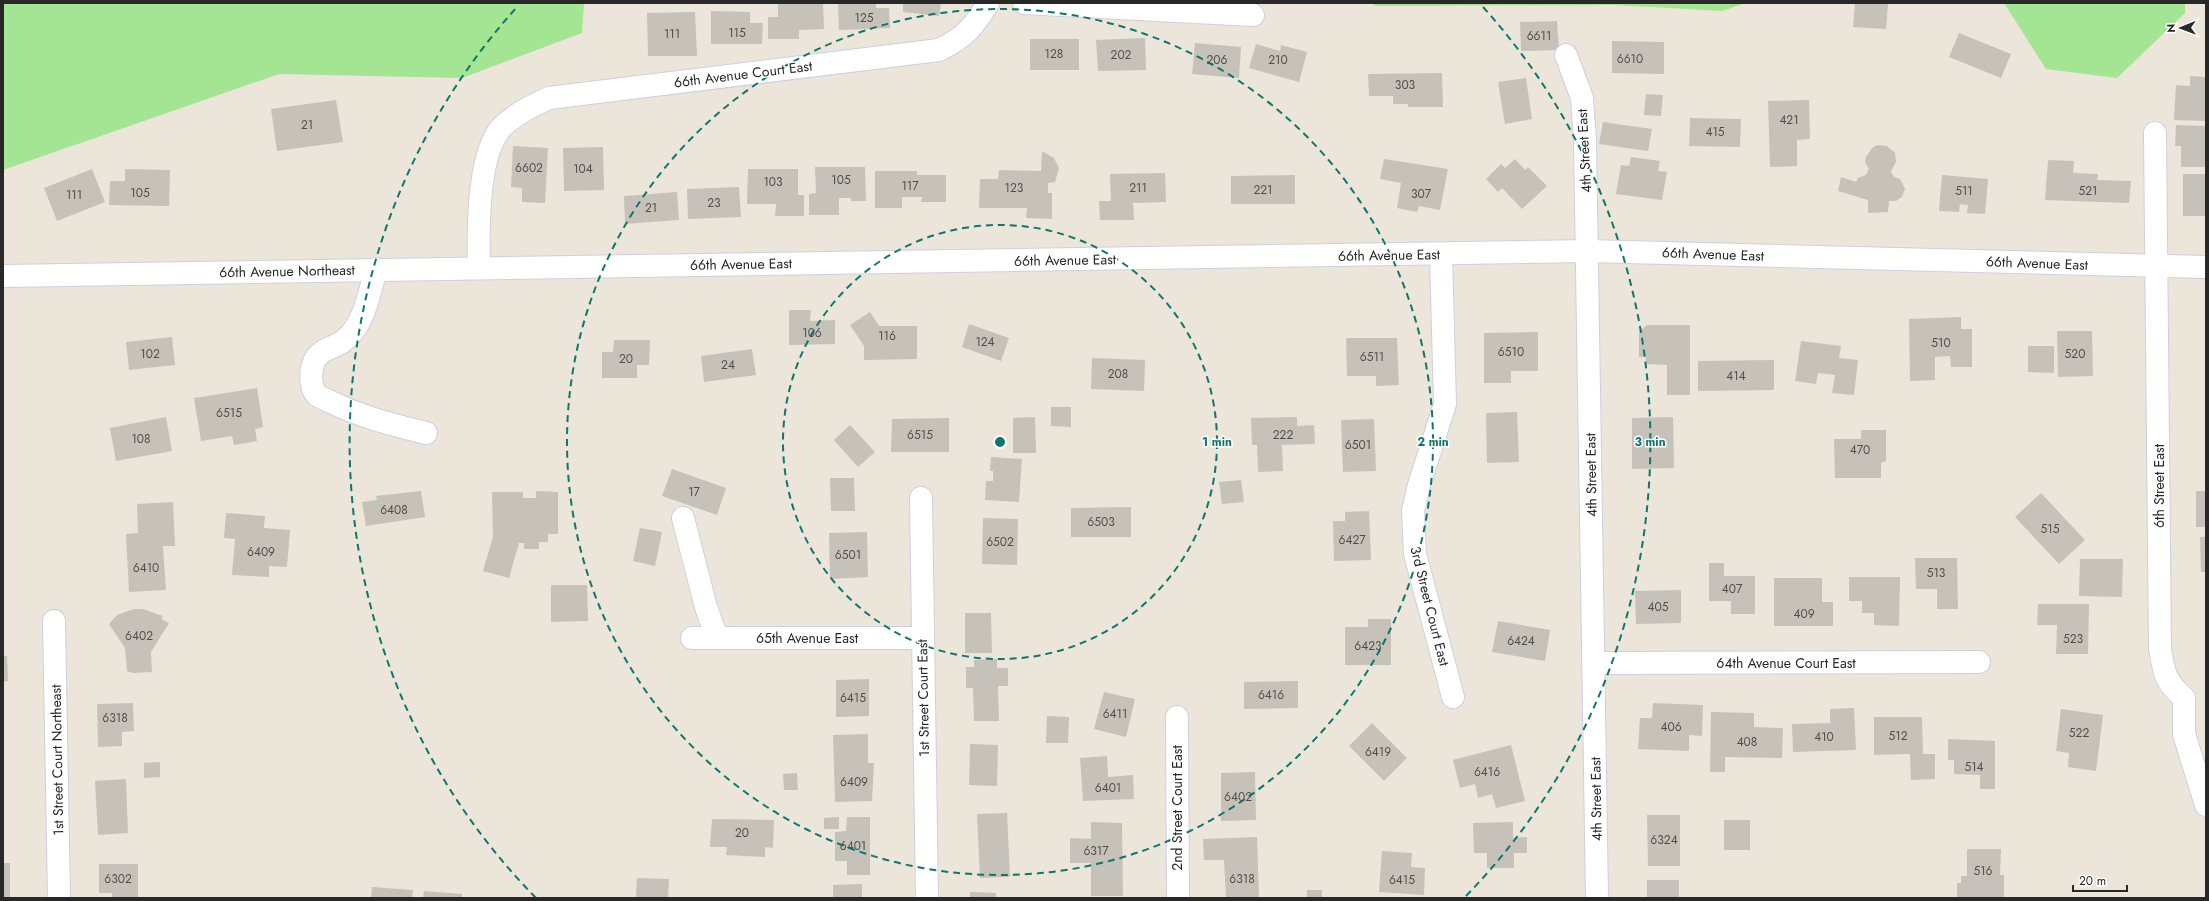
<svg xmlns="http://www.w3.org/2000/svg" width="2209" height="901" viewBox="0 0 2209 901" font-family="Jost,sans-serif">
<style>
.green{fill:#a3e592}
.building{fill:#c6c2b9}
.lines{fill:none;stroke-linecap:round;stroke-linejoin:round}
.minor-casing{stroke:#cecfe2;stroke-width:24}
.minor{stroke:#fff;stroke-width:22}
.ring{fill:none;stroke:#0f766e;stroke-width:2;stroke-dasharray:7 5}
.labels{text-anchor:middle;stroke-width:3;stroke-linejoin:round;paint-order:stroke}
.number-label{font-size:12px;fill:#504e4c}
.street-label{font-size:14px;fill:#282828;stroke:#fff}
.centre{fill:#0f766e;stroke:#fff;stroke-width:2}
.ring-label{font-size:12px;text-anchor:middle;font-weight:bold;fill:#0f766e;stroke:#fff;stroke-width:3;stroke-linejoin:round;paint-order:stroke}
</style>
<rect width="100%" height="100%" fill="#ebe6d9"/>
<g class="green">
<polygon points="3,3 584,3 582,33 462,78 279,74 3,170"/>
<polygon points="1370,3 1746,3 1722,11 1615,5 1376,6"/>
<polygon points="2004,3 2185,3 2185,13 2117,78 2046,69"/>
</g>
<g class="building">
<polygon points="778,3 823,3 824,29 799,30 799,39 768,39 768,17 778,17"/>
<polygon points="838,3 876,3 876,8 889,8 890,28 839,30"/>
<polygon points="903,3 941,3 939,16 903,12"/>
<polygon points="1855,3 1888,4 1886,29 1853,27"/>
<polygon points="711,11 750,12 750,23 763,23 762,44 711,44"/>
<polygon points="695,12 697,56 648,56 647,13"/>
<polygon points="1557,21 1559,50 1521,51 1520,22"/>
<polygon points="1959,33 2011,54 2001,78 1949,57"/>
<polygon points="1145,38 1146,70 1098,71 1096,40"/>
<rect x="1030" y="39" width="49" height="31"/>
<polygon points="1612,41 1664,42 1664,74 1612,73"/>
<polygon points="1195,43 1241,47 1239,78 1192,74"/>
<polygon points="1256,44 1280,51 1281,45 1307,52 1299,82 1249,68"/>
<polygon points="1442,73 1443,107 1408,107 1408,104 1393,104 1393,96 1369,96 1368,74"/>
<polygon points="2190,76 2206,77 2206,121 2174,120 2176,85 2190,86"/>
<polygon points="1526,78 1532,119 1505,124 1498,82"/>
<polygon points="1646,94 1663,95 1661,116 1644,115"/>
<polygon points="336,100 343,142 277,151 271,109"/>
<polygon points="1809,100 1810,139 1797,140 1797,166 1770,167 1768,101"/>
<polygon points="1690,118 1741,119 1740,147 1689,146"/>
<polygon points="1603,122 1652,129 1648,151 1599,144"/>
<polygon points="2176,125 2206,126 2206,167 2181,167 2181,146 2175,146"/>
<polygon points="1877,145 1887,146 1895,153 1896,162 1891,171 1894,177 1900,179 1905,189 1902,197 1896,201 1889,201 1888,212 1868,213 1868,200 1838,191 1841,177 1856,182 1858,178 1866,175 1869,169 1865,162 1866,157 1872,148"/>
<polygon points="513,146 548,148 545,203 522,202 522,188 511,187"/>
<polygon points="603,147 604,190 564,191 563,148"/>
<polygon points="1042,151 1054,158 1059,168 1055,182 1048,183 1048,193 1052,193 1052,219 1026,218 1027,208 979,208 980,179 998,179 999,170 1041,171"/>
<polygon points="1631,157 1660,161 1658,171 1667,172 1662,200 1616,194 1621,165 1629,166"/>
<polygon points="1384,159 1448,169 1440,210 1419,206 1417,212 1397,208 1401,183 1380,179"/>
<polygon points="1515,159 1525,170 1528,167 1547,186 1522,209 1502,188 1498,192 1486,179 1501,164 1505,168"/>
<polygon points="2048,160 2074,161 2073,173 2098,174 2097,180 2131,181 2129,203 2045,200"/>
<polygon points="815,167 865,167 866,201 851,201 851,198 839,198 839,215 809,215 809,194 816,193"/>
<polygon points="92,169 105,202 57,221 44,188"/>
<polygon points="125,169 170,170 169,206 109,205 110,181 125,181"/>
<polygon points="748,169 798,169 798,195 804,195 804,216 775,216 776,204 747,204"/>
<polygon points="875,171 917,171 917,175 946,175 946,202 921,202 922,197 902,197 902,208 875,208"/>
<polygon points="1165,173 1166,202 1133,203 1134,220 1100,220 1099,201 1111,201 1110,174"/>
<rect x="2183" y="174" width="23" height="42"/>
<polygon points="1295,175 1295,204 1231,204 1231,176"/>
<polygon points="1942,175 1988,179 1985,214 1967,213 1968,205 1960,204 1959,212 1939,211"/>
<polygon points="739,187 741,217 688,219 687,189"/>
<polygon points="677,192 679,220 625,224 624,196"/>
<polygon points="789,310 811,310 810,321 835,320 835,344 789,345"/>
<polygon points="870,312 879,326 917,326 917,359 864,360 864,346 850,325"/>
<polygon points="1961,317 1961,329 1972,329 1972,367 1951,367 1950,356 1935,357 1935,380 1910,381 1909,319"/>
<polygon points="969,324 1009,338 1001,361 962,347"/>
<polygon points="1647,325 1690,325 1690,395 1667,395 1667,365 1646,364 1646,357 1639,357 1639,331"/>
<polygon points="2057,331 2092,331 2093,376 2058,377"/>
<polygon points="1538,332 1538,371 1511,371 1511,383 1484,383 1484,333"/>
<polygon points="172,337 175,365 129,370 126,342"/>
<polygon points="1346,338 1397,338 1399,385 1376,386 1376,376 1347,376"/>
<polygon points="614,340 650,340 649,365 637,365 637,378 602,378 602,352 613,352"/>
<polygon points="1801,341 1841,346 1839,358 1858,360 1854,395 1832,393 1835,375 1818,373 1816,384 1795,381"/>
<polygon points="2028,346 2054,346 2054,373 2028,372"/>
<polygon points="752,349 756,375 704,382 701,356"/>
<polygon points="1092,358 1145,360 1144,391 1091,389"/>
<polygon points="1774,360 1774,390 1698,391 1698,361"/>
<polygon points="257,388 263,427 255,429 257,441 234,445 232,436 201,441 194,398"/>
<polygon points="1051,407 1071,407 1071,427 1051,426"/>
<polygon points="1517,412 1519,462 1487,463 1486,413"/>
<polygon points="166,417 172,451 116,461 110,428"/>
<polygon points="1035,417 1036,453 1013,453 1013,418"/>
<polygon points="1297,417 1297,426 1314,425 1315,444 1282,445 1283,471 1258,472 1257,445 1252,445 1251,418"/>
<polygon points="1673,417 1674,468 1632,469 1632,418"/>
<polygon points="949,418 949,452 891,452 892,419"/>
<polygon points="1374,419 1376,471 1343,472 1341,420"/>
<polygon points="850,425 875,452 858,467 834,440"/>
<polygon points="1861,430 1886,430 1886,461 1881,463 1881,478 1835,478 1834,439 1861,439"/>
<polygon points="991,457 1022,459 1019,502 985,500 986,481 993,481 993,471 990,471"/>
<polygon points="672,469 726,488 717,515 662,496"/>
<polygon points="830,478 854,478 855,511 831,511"/>
<polygon points="1241,480 1244,502 1222,504 1219,482"/>
<polygon points="421,491 425,517 366,526 362,502 377,500 376,496"/>
<polygon points="536,491 558,492 558,534 548,534 548,542 539,542 539,549 524,549 524,543 519,543 509,578 483,571 493,537 492,492 523,492 523,498 536,498"/>
<rect x="2196" y="491" width="10" height="36"/>
<polygon points="2041,493 2085,540 2059,564 2015,517"/>
<polygon points="173,502 175,546 163,546 166,590 129,592 126,534 138,533 137,504"/>
<polygon points="1131,507 1131,537 1071,537 1071,508"/>
<polygon points="1369,511 1371,560 1334,561 1333,521 1345,521 1345,512"/>
<polygon points="226,513 265,516 264,528 290,530 287,567 269,566 269,577 232,575 235,539 224,538"/>
<polygon points="983,518 1018,519 1017,565 982,564"/>
<polygon points="640,528 662,532 655,566 633,561"/>
<polygon points="867,532 868,577 830,579 829,533"/>
<polygon points="2200,537 2206,537 2206,572 2201,572"/>
<polygon points="1915,558 1957,558 1958,609 1937,609 1937,589 1916,589"/>
<polygon points="2080,559 2123,559 2122,597 2079,596"/>
<polygon points="1709,563 1724,563 1724,576 1755,576 1755,614 1731,614 1731,601 1709,601"/>
<polygon points="1849,577 1900,577 1899,626 1874,625 1874,613 1862,613 1862,601 1849,601"/>
<polygon points="1774,578 1822,578 1822,602 1833,602 1833,626 1774,626"/>
<polygon points="551,585 587,585 588,621 551,622"/>
<polygon points="1681,590 1681,623 1636,624 1635,591"/>
<polygon points="2038,604 2089,604 2088,654 2056,654 2057,625 2037,625"/>
<polygon points="134,609 143,609 163,616 161,619 169,623 151,652 152,672 133,673 127,671 125,648 109,624 117,615"/>
<polygon points="965,613 991,613 992,653 965,653"/>
<polygon points="1368,619 1391,619 1391,665 1345,665 1345,627 1368,627"/>
<polygon points="1498,621 1550,630 1545,661 1492,652"/>
<polygon points="3,656 7,656 8,681 3,682"/>
<polygon points="997,659 997,668 1008,668 1008,686 998,686 999,721 974,721 973,688 966,688 966,667 974,667 974,660"/>
<polygon points="869,679 869,716 836,717 836,680"/>
<polygon points="1298,681 1298,708 1244,709 1244,682"/>
<polygon points="1104,692 1135,699 1126,737 1094,729"/>
<polygon points="133,703 134,731 122,732 122,746 98,747 97,704"/>
<polygon points="1653,703 1703,705 1702,736 1689,735 1689,751 1638,749 1640,718 1652,718"/>
<polygon points="1854,708 1856,750 1793,752 1792,724 1830,723 1830,709"/>
<polygon points="2061,709 2103,715 2096,771 2068,767 2069,753 2056,751"/>
<polygon points="1711,712 1754,713 1754,727 1783,728 1782,758 1725,757 1725,772 1710,772"/>
<polygon points="1047,716 1069,717 1068,743 1046,743"/>
<polygon points="1874,717 1922,717 1923,754 1935,754 1935,779 1911,780 1910,754 1874,755"/>
<polygon points="1372,723 1407,758 1384,781 1349,746"/>
<polygon points="868,734 868,763 874,763 872,801 835,802 833,735"/>
<polygon points="1948,739 1995,741 1995,789 1980,789 1980,775 1954,774 1954,760 1948,760"/>
<polygon points="970,744 998,745 997,786 969,785"/>
<polygon points="1511,745 1525,801 1496,808 1492,794 1478,798 1475,784 1460,788 1453,760"/>
<polygon points="1107,756 1108,777 1133,775 1134,799 1083,801 1080,758"/>
<polygon points="160,762 160,777 144,778 144,763"/>
<polygon points="1255,772 1256,820 1221,821 1221,773"/>
<polygon points="797,773 798,790 784,790 783,774"/>
<polygon points="126,779 128,833 98,835 95,781"/>
<polygon points="1007,813 1010,877 980,878 977,814"/>
<polygon points="1647,815 1680,815 1680,866 1648,866"/>
<polygon points="839,817 839,829 824,829 824,818"/>
<polygon points="847,817 870,817 870,875 847,875 847,861 835,861 835,832 846,831"/>
<polygon points="712,819 774,820 773,848 765,847 765,857 726,855 727,847 710,847"/>
<rect x="1724" y="820" width="26" height="30"/>
<polygon points="1091,822 1122,823 1123,896 1091,896 1091,863 1070,863 1070,838 1091,839"/>
<polygon points="1513,822 1513,838 1527,837 1527,853 1514,853 1514,868 1487,868 1487,853 1474,853 1473,823"/>
<polygon points="1257,837 1259,898 1226,898 1224,860 1204,860 1203,839"/>
<polygon points="1967,849 2001,849 2000,875 2004,875 2004,898 1957,898 1957,883 1961,883 1961,876 1967,876"/>
<polygon points="1382,851 1412,853 1411,867 1425,868 1424,895 1379,892"/>
<rect x="3" y="863" width="7" height="35"/>
<polygon points="99,864 138,864 138,898 112,898 112,893 99,893"/>
<polygon points="637,878 669,879 668,898 636,898"/>
<rect x="1647" y="880" width="32" height="18"/>
<polygon points="862,884 862,898 833,898 833,885"/>
<polygon points="372,887 413,890 412,898 371,898"/>
<rect x="1307" y="890" width="15" height="8"/>
<polygon points="424,891 462,894 462,898 423,898"/>
<polygon points="970,892 996,893 996,898 970,898"/>
</g>
<g class="lines">
<defs>
<g id="minor">
<polyline points="1024,3 1253,15"/>
<polyline points="1566,55 1582,98 1585,140 1597,898"/>
<path d="M2155 133 2160 649C2164 673 2165 682 2184 698V734L2206 805"/>
<polyline points="1441,255 1445,404 1419,485 1413,511 1415,554 1453,697"/>
<path d="M479 267C478 233 477 154 502 127 515 114 532 106 549 98L939 50C964 38 974 27 988 3"/>
<path d="M376 269C369 294 364 327 342 342 333 348 322 349 316 358 310 367 309 387 317 395 321 398 327 400 331 402 361 417 394 425 426 433"/>
<polyline points="3,276 1588,251 2206,267"/>
<polyline points="921,498 927,898"/>
<polyline points="683,518 706,607 717,638"/>
<polyline points="54,621 59,898"/>
<polyline points="692,638 922,638"/>
<polyline points="1593,663 1979,662"/>
<polyline points="1177,717 1178,898"/>
</g>
</defs>
<use href="#minor" class="minor-casing"/>
<use href="#minor" class="minor"/>
</g>
<g class="ring">
<circle cx="1000" cy="442" r="217"/>
<circle cx="1000" cy="442" r="433"/>
<path d="M536 898A650 650 0 0 1 517 7M1483 7A650 650 0 0 1 1464 898"/>
</g>
<g class="labels">
<g class="number-label">
<text x="864" y="22">125</text>
<text x="737" y="37">115</text>
<text x="672" y="38">111</text>
<text x="1539" y="40">6611</text>
<text x="1054" y="58">128</text>
<text x="1121" y="59">202</text>
<text x="1630" y="63">6610</text>
<text x="1217" y="64">206</text>
<text x="1278" y="64">210</text>
<text x="1405" y="89">303</text>
<text x="1789" y="124">421</text>
<text x="307" y="129">21</text>
<text x="1715" y="136">415</text>
<text x="529" y="172">6602</text>
<text x="583" y="173">104</text>
<text x="841" y="184">105</text>
<text x="773" y="186">103</text>
<text x="910" y="190">117</text>
<text x="1014" y="192">123</text>
<text x="1138" y="192">211</text>
<text x="1263" y="194">221</text>
<text x="1964" y="195">511</text>
<text x="2088" y="195">521</text>
<text x="140" y="197">105</text>
<text x="1421" y="198">307</text>
<text x="74" y="199">111</text>
<text x="714" y="207">23</text>
<text x="651" y="212">21</text>
<text x="812" y="337">106</text>
<text x="887" y="340">116</text>
<text x="985" y="346">124</text>
<text x="1941" y="347">510</text>
<text x="1511" y="356">6510</text>
<text x="150" y="358">102</text>
<text x="2075" y="358">520</text>
<text x="1372" y="361">6511</text>
<text x="626" y="363">20</text>
<text x="728" y="369">24</text>
<text x="1118" y="378">208</text>
<text x="1736" y="380">414</text>
<text x="229" y="417">6515</text>
<text x="920" y="439">6515</text>
<text x="1283" y="439">222</text>
<text x="141" y="443">108</text>
<text x="1358" y="449">6501</text>
<text x="1860" y="454">470</text>
<text x="694" y="496">17</text>
<text x="394" y="514">6408</text>
<text x="1101" y="526">6503</text>
<text x="2050" y="533">515</text>
<text x="1352" y="544">6427</text>
<text x="1000" y="546">6502</text>
<text x="261" y="556">6409</text>
<text x="848" y="559">6501</text>
<text x="146" y="572">6410</text>
<text x="1936" y="577">513</text>
<text x="1732" y="593">407</text>
<text x="1658" y="611">405</text>
<text x="1804" y="618">409</text>
<text x="139" y="640">6402</text>
<text x="2073" y="643">523</text>
<text x="1521" y="645">6424</text>
<text x="1368" y="650">6423</text>
<text x="1271" y="699">6416</text>
<text x="853" y="702">6415</text>
<text x="1115" y="718">6411</text>
<text x="115" y="722">6318</text>
<text x="1671" y="731">406</text>
<text x="2079" y="737">522</text>
<text x="1898" y="740">512</text>
<text x="1824" y="741">410</text>
<text x="1747" y="746">408</text>
<text x="1378" y="756">6419</text>
<text x="1974" y="771">514</text>
<text x="1487" y="776">6416</text>
<text x="854" y="786">6409</text>
<text x="1108" y="792">6401</text>
<text x="1238" y="801">6402</text>
<text x="742" y="837">20</text>
<text x="1664" y="844">6324</text>
<text x="853" y="850">6401</text>
<text x="1096" y="855">6317</text>
<text x="1983" y="875">516</text>
<text x="118" y="883">6302</text>
<text x="1242" y="883">6318</text>
<text x="1402" y="884">6415</text>
</g>
<g class="street-label">
<text transform="translate(743 74) rotate(-7)" y="5">66th Avenue Court East</text>
<text transform="translate(1584 151) rotate(-93)" y="5">4th Street East</text>
<text transform="translate(1713 254) rotate(2)" y="5">66th Avenue East</text>
<text transform="translate(1389 255) rotate(-1)" y="5">66th Avenue East</text>
<text transform="translate(1065 260) rotate(-1)" y="5">66th Avenue East</text>
<text transform="translate(2037 263) rotate(2)" y="5">66th Avenue East</text>
<text transform="translate(741 264) rotate(-1)" y="5">66th Avenue East</text>
<text transform="translate(287 271) rotate(-1)" y="5">66th Avenue Northeast</text>
<text transform="translate(1591 475) rotate(-91)" y="5">4th Street East</text>
<text transform="translate(2159 486) rotate(-90)" y="5">6th Street East</text>
<text transform="translate(1430 606) rotate(76)" y="5">3rd Street Court East</text>
<text x="807" y="643">65th Avenue East</text>
<text x="1786" y="668">64th Avenue Court East</text>
<text transform="translate(923 698) rotate(-91)" y="5">1st Street Court East</text>
<text transform="translate(57 760) rotate(-91)" y="5">1st Street Court Northeast</text>
<text transform="translate(1596 799) rotate(-91)" y="5">4th Street East</text>
<text transform="translate(1177 808) rotate(-90)" y="5">2nd Street Court East</text>
</g>
</g>
<circle cx="1000" cy="442" r="6" class="centre"/>
<g class="ring-label">
<text x="1217" y="446">1 min</text>
<text x="1433" y="446">2 min</text>
<text x="1650" y="446">3 min</text>
</g>
<rect width="2209" height="901" fill="none" stroke="#282828" stroke-width="8"/>
<g transform="translate(2181 28) rotate(269)" stroke="#ffffff" stroke-width="3" paint-order="stroke">
<path d="M0-3L7 15L0 10L-7 15Z" fill="#282828"/>
<text y="-6" font-size="11" font-weight="bold" text-anchor="middle" fill="#282828">N</text>
</g>
<path d="M2073 885v6h54v-6" fill="none" stroke="#282828" stroke-width="2"/>
<text x="2079" y="885" font-size="12" fill="#282828" stroke="#ffffff" stroke-width="3" paint-order="stroke">20 m</text>
</svg>
